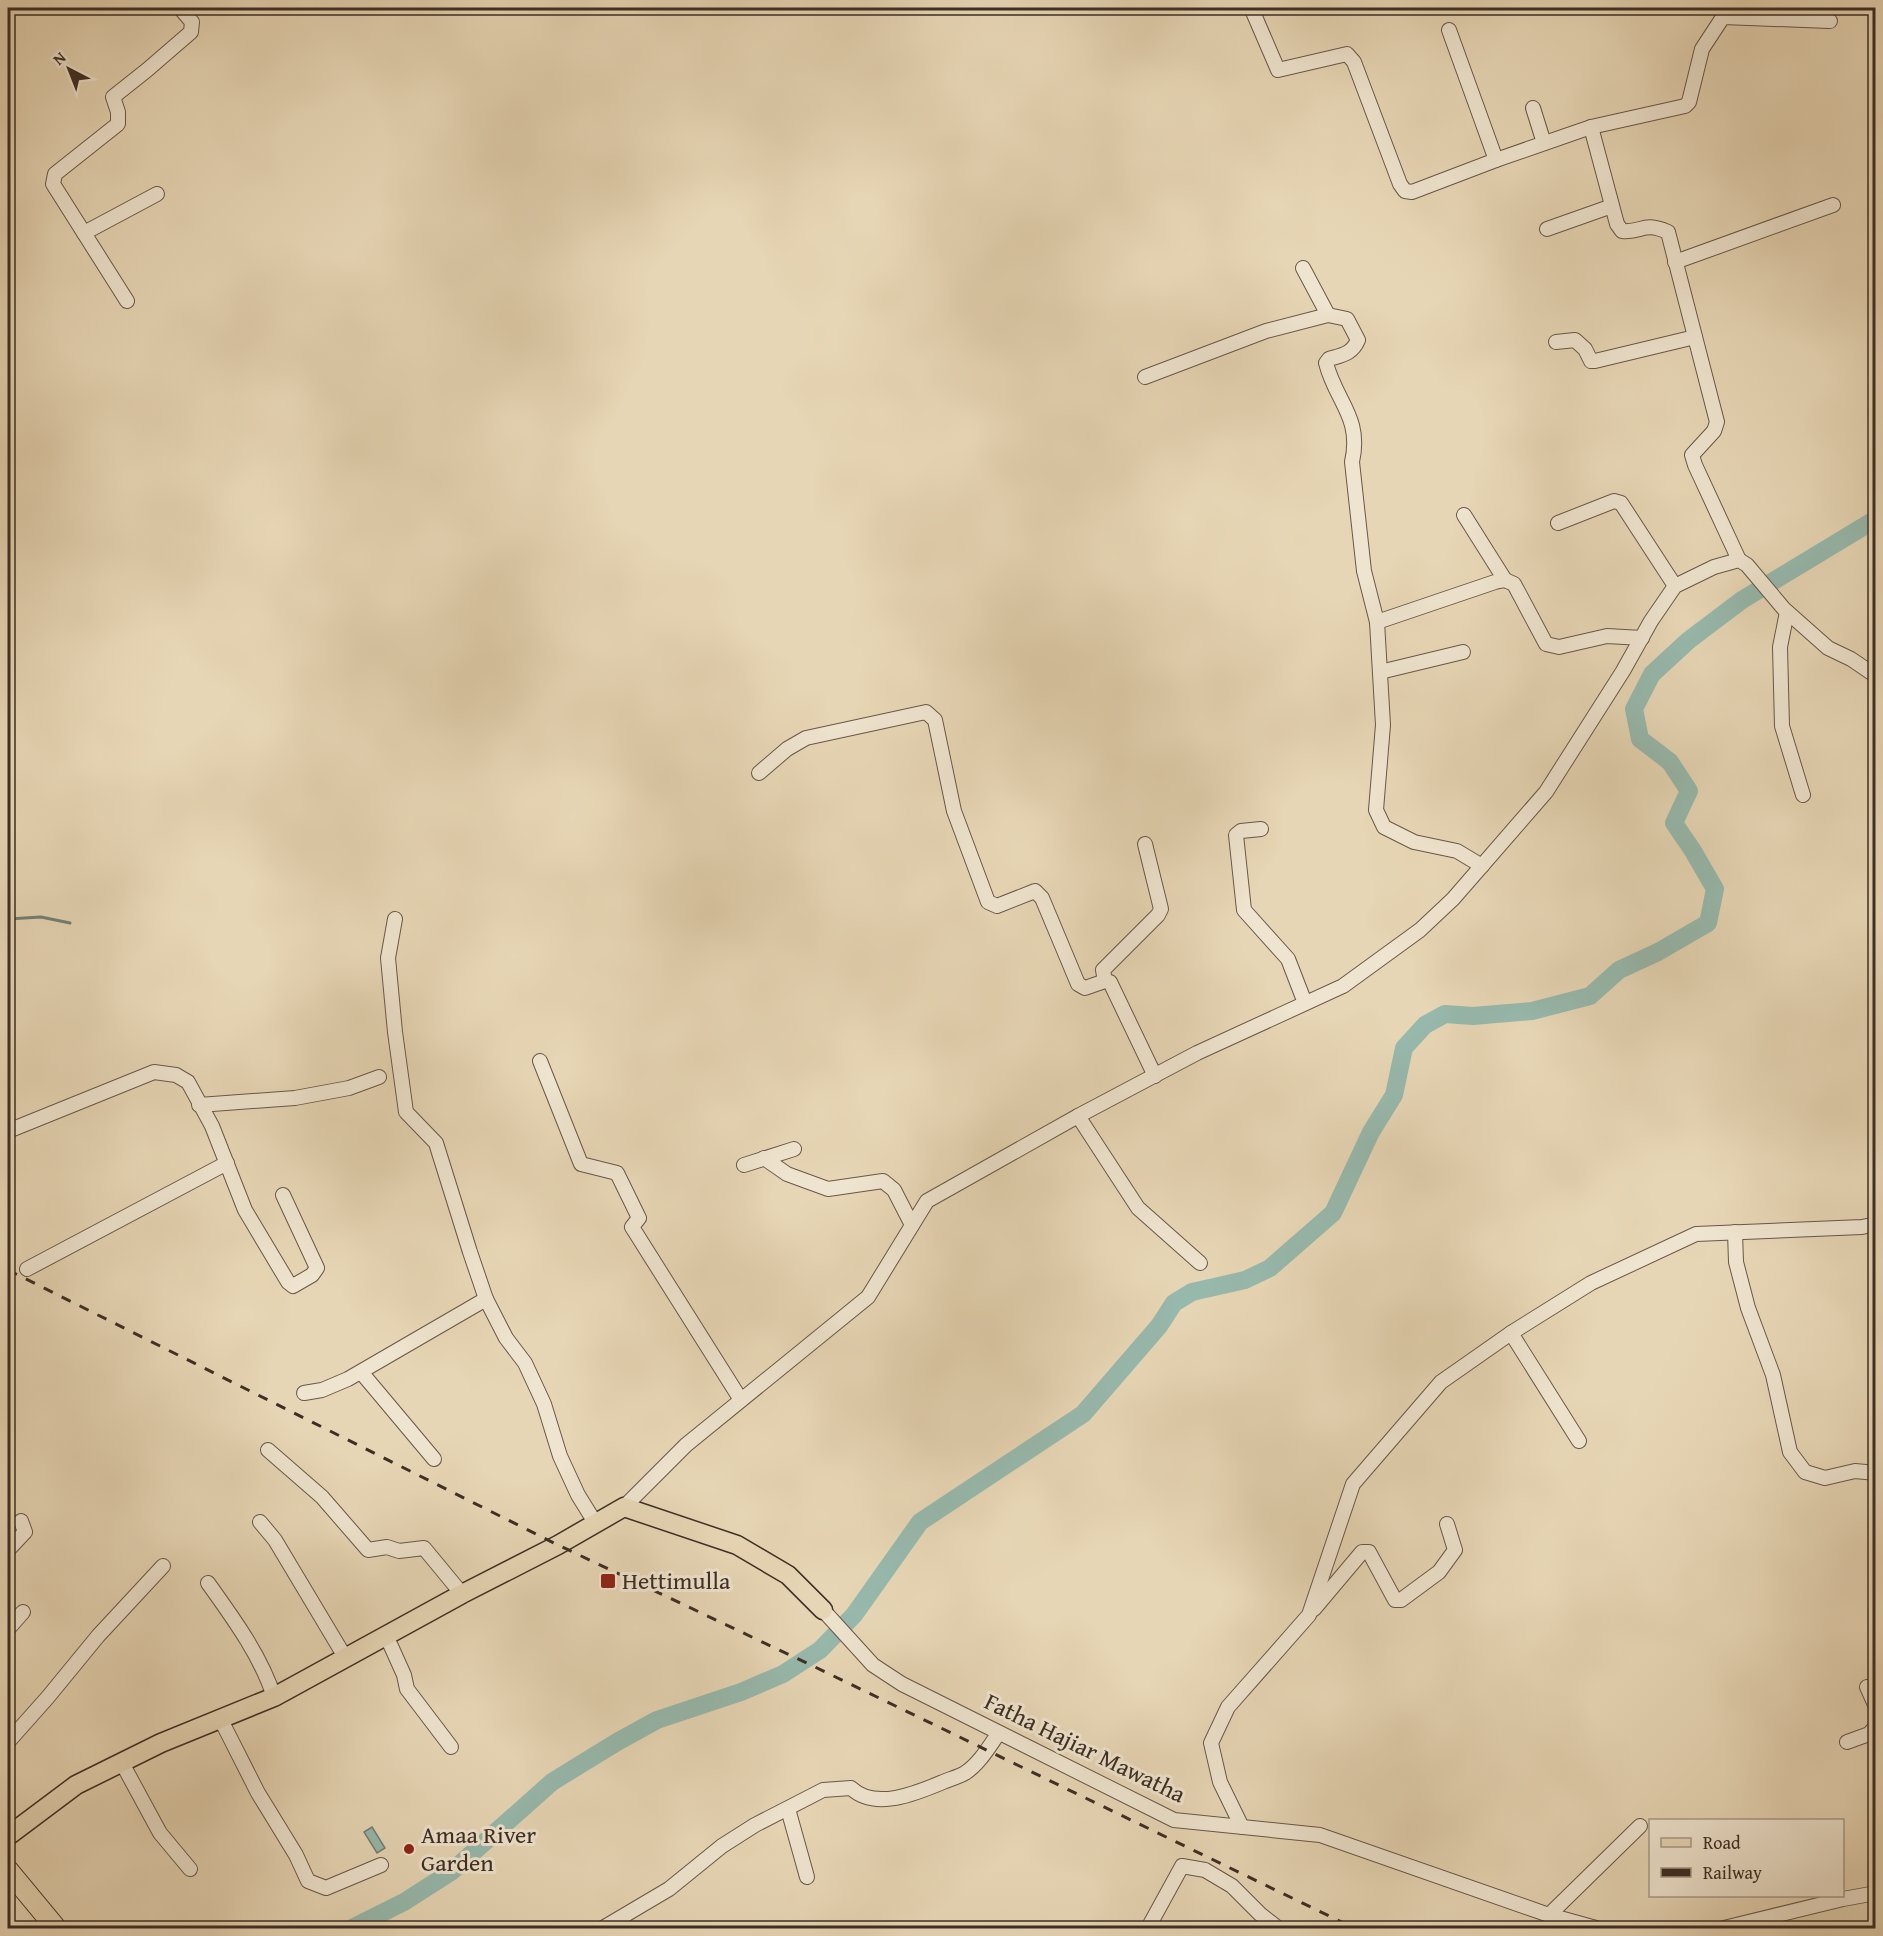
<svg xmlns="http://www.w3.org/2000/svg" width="1883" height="1936" viewBox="0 0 1883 1936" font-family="'Gentium Book Plus',serif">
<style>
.water{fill:#97b9ad;stroke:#738177;stroke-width:1.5}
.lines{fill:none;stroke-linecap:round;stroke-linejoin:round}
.stream{stroke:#738177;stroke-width:3}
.river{stroke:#97b9ad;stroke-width:18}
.minor-casing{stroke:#685849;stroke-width:16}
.major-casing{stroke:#3d2e25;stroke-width:21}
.highway-casing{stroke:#3d2e25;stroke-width:22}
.minor{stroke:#efe4cf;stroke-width:14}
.major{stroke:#e7d6b5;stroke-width:18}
.highway{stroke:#e7d6b5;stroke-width:20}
.rail{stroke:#3d2e25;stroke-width:3;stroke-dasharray:10 10;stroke-linecap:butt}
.poi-dot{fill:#8f2418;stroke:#efe4cf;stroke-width:2}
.labels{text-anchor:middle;stroke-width:6;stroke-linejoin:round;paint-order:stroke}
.poi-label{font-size:24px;fill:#3d2e25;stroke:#efe4cf;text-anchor:start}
.street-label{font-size:24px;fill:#3d2e25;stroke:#efe4cf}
</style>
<rect width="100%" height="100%" fill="#e7d6b5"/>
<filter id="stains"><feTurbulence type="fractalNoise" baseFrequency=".00333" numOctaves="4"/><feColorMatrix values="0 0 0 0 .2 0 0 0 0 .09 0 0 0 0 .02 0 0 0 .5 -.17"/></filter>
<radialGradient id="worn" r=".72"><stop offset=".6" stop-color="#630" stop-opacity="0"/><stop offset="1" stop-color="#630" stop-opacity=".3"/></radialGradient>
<polygon class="water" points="372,1827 385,1848 377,1853 364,1832"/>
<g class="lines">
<polyline class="stream" points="8,919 41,917 70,923"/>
<polyline class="river" points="352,1928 404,1902 451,1872 552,1782 617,1742 657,1720 741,1692 783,1674 820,1650 854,1615 920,1522 1083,1414 1159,1326 1174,1303 1192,1292 1245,1280 1270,1268 1333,1213 1371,1132 1394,1095 1404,1048 1425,1025 1445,1014 1473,1016 1532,1011 1590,996 1619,970 1658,952 1708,923 1715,889 1693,851 1674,823 1689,791 1670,762 1640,739 1634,709 1652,674 1689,640 1742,600 1871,522 1876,522"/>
<defs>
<g id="minor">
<polyline points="1253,12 1278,70 1347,54 1354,62 1400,184 1405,191 1412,192 1496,160 1591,127 1685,106 1689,102 1702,49 1723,17 1830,21"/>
<polyline points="1449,30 1496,160"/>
<polyline points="1533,108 1544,143"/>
<path d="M1591 127 1617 224 1622 231C1643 233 1642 221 1668 232L1717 422 1714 431 1692 455 1695 465 1739 560"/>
<polyline points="1547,229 1612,206"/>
<polyline points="84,233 157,194"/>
<polyline points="1675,262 1833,205"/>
<path d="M1303 268 1328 315 1347 319 1358 340C1352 354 1342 355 1329 359L1326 363C1336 402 1362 417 1352 462L1364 571 1377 622 1495 582 1505 580 1514 584 1546 644 1559 647 1607 636 1642 638"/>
<polyline points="127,301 53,184 55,174 118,124 118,112 113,97 147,70 191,32 192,22 180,8"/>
<polyline points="1556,342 1575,340 1585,349 1591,361 1595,361 1695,337"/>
<polyline points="1145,377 1266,331 1328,315"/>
<polyline points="1464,515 1505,580"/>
<polyline points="1558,523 1614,501 1621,503 1675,586"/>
<polyline points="1787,612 1780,647 1782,726 1803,795"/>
<polyline points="1377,622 1383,725 1376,810 1384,827 1414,842 1457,851 1482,866"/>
<polyline points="1380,672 1463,652"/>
<polyline points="759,773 787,749 806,738 926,712 935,720 954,811 988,902 997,906 1035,891 1042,898 1078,984 1085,988 1105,981 1110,982 1155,1076"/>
<polyline points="1261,829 1241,831 1236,835 1244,910 1288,959 1305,1003"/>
<polyline points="395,919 388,958 395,1032 406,1112 436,1143 470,1252 486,1299 506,1338 525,1363 544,1404 560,1456 578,1495 596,1524"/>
<polyline points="1105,981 1103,970 1158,915 1161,909 1145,844"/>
<polyline points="540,1061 581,1164 617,1173 639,1218 632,1227 741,1400"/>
<polyline points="199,1105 295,1098 349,1088 379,1077"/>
<polyline points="1078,1116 1138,1208 1200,1263"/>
<polyline points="8,1131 154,1072 176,1075 188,1082 212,1126 245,1210 288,1282 293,1286 312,1275 317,1268 283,1195"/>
<polyline points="764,1158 787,1174 828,1189 883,1181 894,1190 912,1225"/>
<polyline points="744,1165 794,1149"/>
<polyline points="1735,1232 1736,1262 1748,1308 1773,1375 1790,1452 1805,1472 1825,1478 1855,1471 1876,1473"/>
<polyline points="27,1269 227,1163"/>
<polyline points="1511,1333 1579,1441"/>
<polyline points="361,1372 434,1459"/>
<polyline points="304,1393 322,1390 348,1379 486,1299"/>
<polyline points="268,1450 322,1497 368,1550 387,1547 399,1551 424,1548 462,1594"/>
<polyline points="624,1507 686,1445 868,1297 927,1201 1078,1116 1197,1053 1343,986 1420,930 1453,899 1546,792 1623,671 1651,621 1675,586 1714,567 1739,560 1747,565 1784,609 1828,648 1851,659 1876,676"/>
<polyline points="260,1522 275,1540 345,1657"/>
<polyline points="8,1550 25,1532 21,1521"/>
<path d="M208 1583C233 1618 261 1656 274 1697"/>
<polyline points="1314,1609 1362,1552 1369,1552 1395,1600 1401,1600 1439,1572 1455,1550 1447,1524"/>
<polyline points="823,1610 873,1665 902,1684 1174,1820 1320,1835 1549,1915 1596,1928"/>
<polyline points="8,1629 23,1612"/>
<polyline points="386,1635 404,1675 407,1689 451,1747"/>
<polyline points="1876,1686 1867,1687 1876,1707"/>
<polyline points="220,1718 258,1793 296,1855 308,1881 326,1888 381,1865"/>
<polyline points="8,1742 48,1697 98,1636 163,1566"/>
<polyline points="1847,1742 1869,1734 1876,1726"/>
<polyline points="122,1763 160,1833 190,1869"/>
<polyline points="788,1809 807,1877"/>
<polyline points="1242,1827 1220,1782 1211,1743 1228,1707 1309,1615 1353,1484 1441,1382 1511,1333 1591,1283 1696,1234 1862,1227 1876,1224"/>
<polyline points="1549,1915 1640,1826"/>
<path d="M603 1928 669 1889 722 1846 755 1825 823 1790 851 1788C875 1811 917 1793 943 1782 950 1779 958 1777 965 1773 979 1764 989 1747 998 1734"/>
<polyline points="1148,1928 1182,1866 1205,1870 1232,1886 1260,1914 1278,1928"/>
<polyline points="1724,1928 1843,1899 1876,1893"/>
</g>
<polyline id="major" points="8,1836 76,1785 161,1743 274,1697 462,1594 558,1545 624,1507 737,1545 788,1575 823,1610"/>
<polyline id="highway" points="8,1870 56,1928"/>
</defs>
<use href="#minor" class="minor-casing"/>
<use href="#major" class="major-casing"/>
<use href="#highway" class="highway-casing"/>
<use href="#minor" class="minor"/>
<use href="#major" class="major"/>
<use href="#highway" class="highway"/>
<polyline class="rail" points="8,1270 558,1545 815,1667 1354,1928"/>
</g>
<g class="poi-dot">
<rect x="600" y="1573" width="16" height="16" rx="3"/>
<circle cx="409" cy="1849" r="6"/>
</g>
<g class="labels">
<g class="poi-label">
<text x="622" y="1589">Hettimulla</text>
<text x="421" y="1843">Amaa River<tspan x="421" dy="28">Garden</tspan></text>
</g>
<g class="street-label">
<text transform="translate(1085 1748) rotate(26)" y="8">Fatha Hajiar Mawatha</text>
</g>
</g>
<rect width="1883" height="1936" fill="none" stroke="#e7d6b5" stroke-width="30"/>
<rect x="9" y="9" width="1865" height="1918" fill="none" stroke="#3d2e25" stroke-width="3"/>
<rect x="15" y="15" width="1853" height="1906" fill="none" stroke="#3d2e25" stroke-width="1.5"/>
<rect x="1649" y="1819" width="195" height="78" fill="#efe4cf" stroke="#a89b8b" stroke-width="1.5"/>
<rect x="1661" y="1838" width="30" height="9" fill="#e7d6b5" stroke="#a89b8b" stroke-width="1.5"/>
<text x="1703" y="1849" font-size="18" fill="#3d2e25">Road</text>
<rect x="1661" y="1868" width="30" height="9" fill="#3d2e25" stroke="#a89b8b" stroke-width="1.5"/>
<text x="1703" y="1879" font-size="18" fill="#3d2e25">Railway</text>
<g transform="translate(69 69) rotate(318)" stroke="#efe4cf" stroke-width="4.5" paint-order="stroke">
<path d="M0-4.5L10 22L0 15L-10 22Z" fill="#3d2e25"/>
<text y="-9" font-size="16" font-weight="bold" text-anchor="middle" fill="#3d2e25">N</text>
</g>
<rect width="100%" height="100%" filter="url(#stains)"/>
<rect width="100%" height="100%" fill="url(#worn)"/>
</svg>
